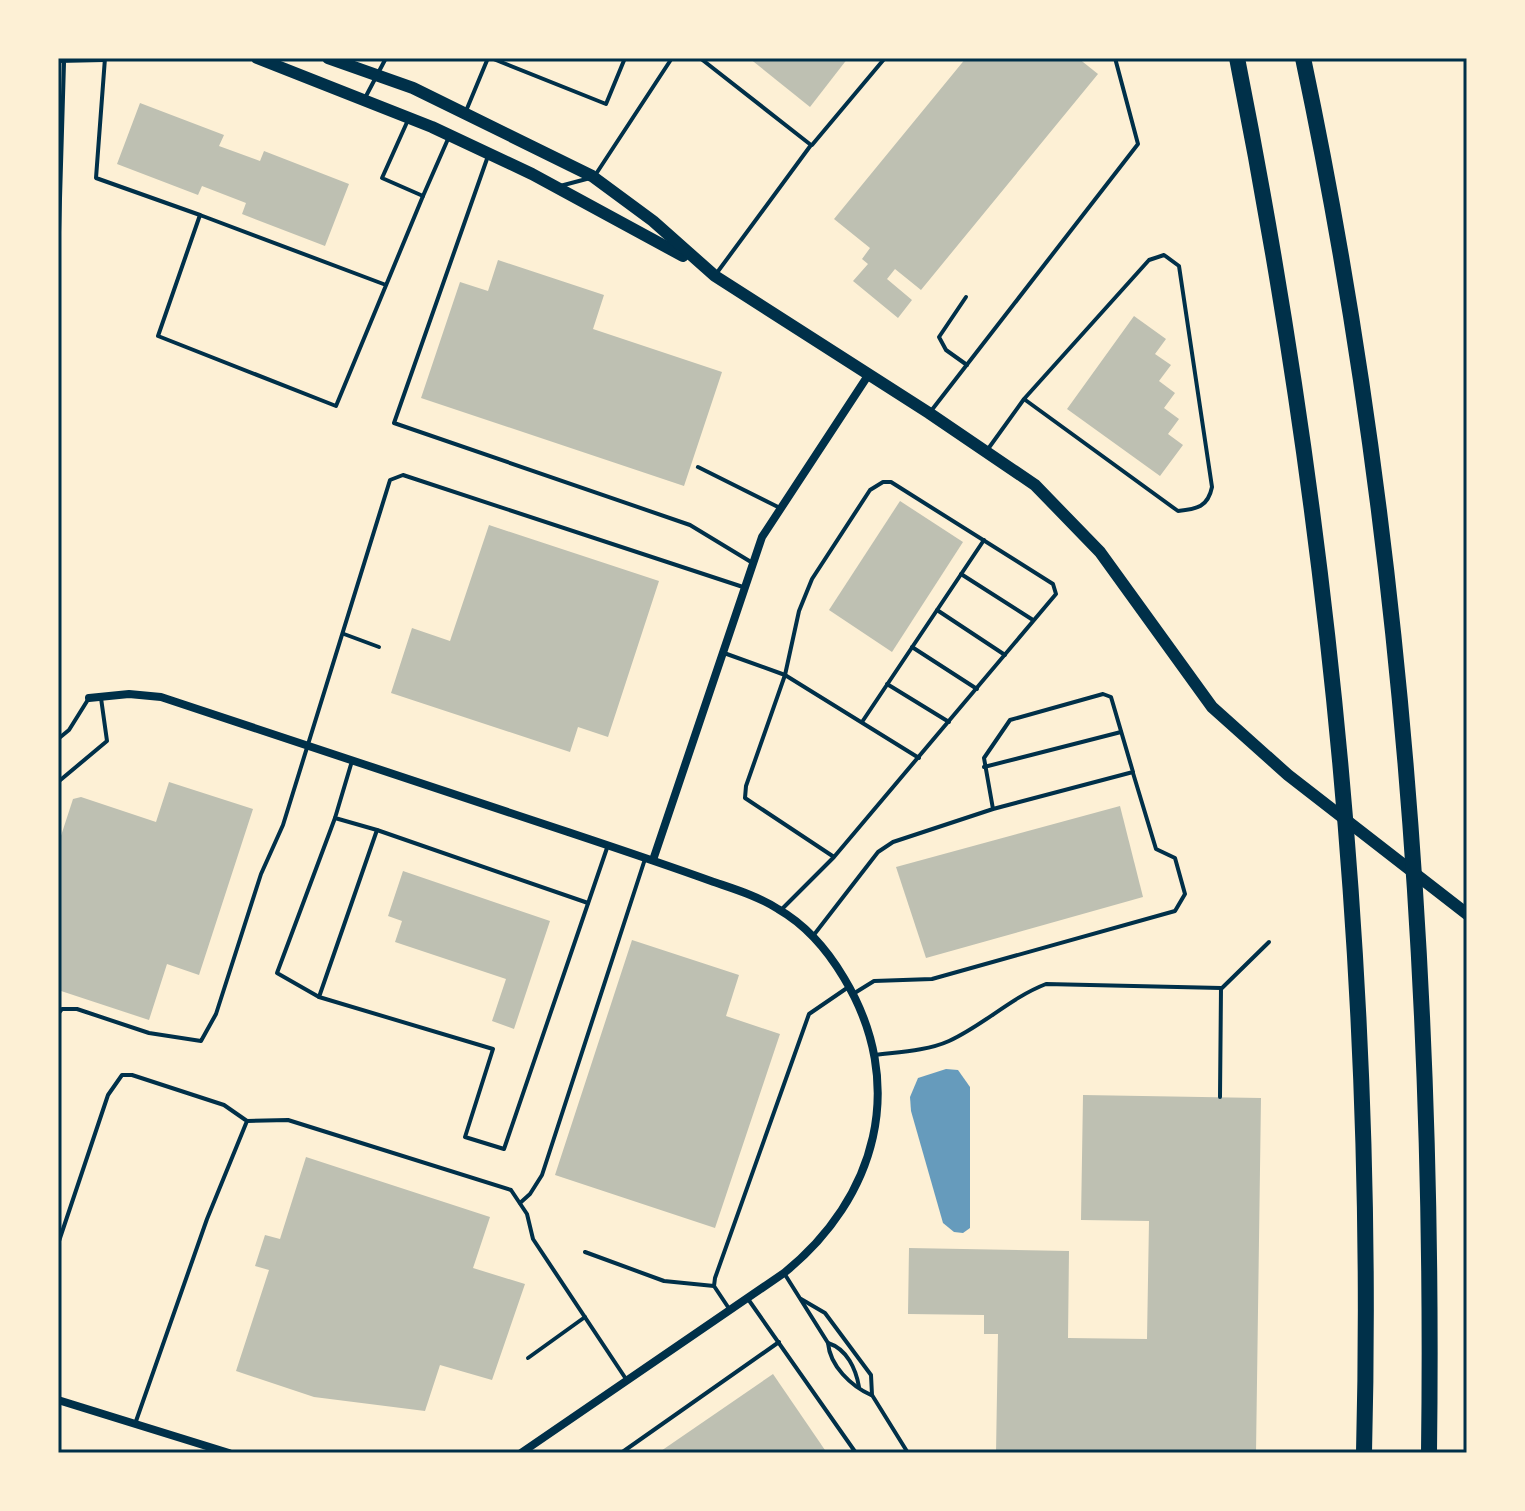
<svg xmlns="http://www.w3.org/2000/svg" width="1525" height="1511" viewBox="0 0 1525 1511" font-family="'Asap Condensed',sans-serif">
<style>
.water{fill:#669bbc}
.building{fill:#bec0b2}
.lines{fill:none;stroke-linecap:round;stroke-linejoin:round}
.service{stroke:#003049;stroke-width:4}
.minor{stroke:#003049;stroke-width:8}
.secondary{stroke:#003049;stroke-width:12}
.motorway{stroke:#003049;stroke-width:16}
.neatline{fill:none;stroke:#003049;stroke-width:3}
</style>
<rect width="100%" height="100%" fill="#fdf0d5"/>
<polygon class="water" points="946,1069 958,1070 970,1087 970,1228 963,1233 954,1232 943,1223 911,1111 910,1097 918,1078"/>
<g class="building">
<polygon points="749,58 848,58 810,107"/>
<polygon points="966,58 1078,58 1098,74 921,290 895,269 887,279 912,300 898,318 853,281 868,264 862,259 870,248 834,219"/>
<polygon points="140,103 224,135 219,146 260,161 264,151 349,184 325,246 242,214 246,203 202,186 198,195 117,164"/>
<polygon points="498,260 604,295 593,329 722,372 684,486 421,398 460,282 488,291"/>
<polygon points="1134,316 1166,339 1155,354 1171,365 1159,381 1175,393 1164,408 1179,419 1168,434 1183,445 1160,476 1067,409"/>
<polygon points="900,501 963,542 892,652 829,610"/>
<polygon points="489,525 659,581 608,737 578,727 570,752 391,693 412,628 450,641"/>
<polygon points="169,782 253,809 199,975 167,964 149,1020 58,990 58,845 73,799 81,797 156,822"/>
<polygon points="1120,806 1143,897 926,958 896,867"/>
<polygon points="403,871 550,921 514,1029 492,1021 506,979 395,942 402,921 388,916"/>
<polygon points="632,940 739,975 726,1016 780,1034 715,1228 555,1175"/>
<polygon points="1083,1095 1261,1098 1256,1453 996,1453 998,1334 984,1334 984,1315 908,1314 909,1248 1069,1251 1068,1338 1147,1339 1149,1221 1081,1220"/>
<polygon points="306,1157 490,1217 473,1268 525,1284 492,1380 440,1365 425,1411 314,1397 236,1371 269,1270 255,1266 265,1235 280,1239"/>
<polygon points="773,1374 827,1453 658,1453"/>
</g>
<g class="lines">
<g class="service">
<polyline points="105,58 96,178 200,215"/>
<polyline points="491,58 606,104 625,58"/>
<polyline points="700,58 811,145 716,274"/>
<polyline points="58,61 104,60"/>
<polyline points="365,98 386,58"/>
<polyline points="466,111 488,58"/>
<polyline points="408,120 382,178 423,196 448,139"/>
<polyline points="812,145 885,58"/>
<polyline points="488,156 394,423 690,525 751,562"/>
<polyline points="560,186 594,177 672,58"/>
<polyline points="58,266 64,63"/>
<polyline points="386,285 200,215 158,336 336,406 423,196"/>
<polyline points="966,297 939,337 946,350 967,365"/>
<polyline points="931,411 1138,144 1115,58"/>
<path d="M988 449 1024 399 1149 260 1164 255 1179 266 1212 487C1208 507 1197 509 1178 511L1024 399"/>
<polyline points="698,467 780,508"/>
<polyline points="961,574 1033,620"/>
<polyline points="937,610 1005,655"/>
<polyline points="344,634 379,647"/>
<polyline points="912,647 977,689"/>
<polyline points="724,653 785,675 919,758"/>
<polyline points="887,684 949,722"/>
<polyline points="862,722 984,540"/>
<polyline points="58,739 69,730 89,698"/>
<polyline points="352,761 335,818 377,830 319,997 493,1049 465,1137 504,1149 607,848"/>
<polyline points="984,767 1121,732"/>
<polyline points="58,782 107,741 101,698"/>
<polyline points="377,830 588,903"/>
<polyline points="782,909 834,857 1056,594 1053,584 891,482 883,482 870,490 812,579 799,611 785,675 746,786 745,798 834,857"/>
<polyline points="813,936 878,852 893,842 993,809 1133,772 1111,697 1103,694 1010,720 984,758 993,809"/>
<polyline points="1222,988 1269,942"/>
<polyline points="853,994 874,981 932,979 1175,911 1185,894 1175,858 1156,849 1133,773"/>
<polyline points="319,997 277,973 335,818"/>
<polyline points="58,1014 62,1009 77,1009 149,1033 201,1041 216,1014 261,874 283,825 390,480 403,475 743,587"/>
<path d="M874 1055C897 1052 927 1051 949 1041 984 1025 1010 998 1046 984L1221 988 1220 1097"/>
<polyline points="247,1121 288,1120 511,1190 527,1214 533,1239 626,1379"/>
<polyline points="520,1203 530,1194 542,1175 645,859"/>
<polyline points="58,1244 108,1095 122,1075 132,1075 224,1105 247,1121 207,1219 135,1424"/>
<polyline points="585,1252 664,1281 714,1286"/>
<path d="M784 1273 828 1343C830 1366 851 1386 871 1395"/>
<polyline points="748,1299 856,1453"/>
<polyline points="801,1299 825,1313 871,1375 872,1395 908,1453"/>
<polyline points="730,1310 714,1286 715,1278 809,1014 847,988"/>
<path d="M828 1343C847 1349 856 1369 859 1387"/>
<polyline points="528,1358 585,1317"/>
<polyline points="621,1453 779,1342"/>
</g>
<g class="minor">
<path d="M89 698 129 694 161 697C297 742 432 787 568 832 616 848 664 864 711 881 734 889 758 896 778 909 806 925 828 951 844 978 908 1084 877 1198 784 1273L521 1453"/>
<polyline points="653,860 762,537 869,374"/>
<polyline points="58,1400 229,1453"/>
</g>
<g class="secondary">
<polyline points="257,58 432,127 532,174 683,256"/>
<polyline points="328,58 413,88 592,176 653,221 715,276 929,413 1035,485 1100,552 1212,707 1288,775 1467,914"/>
</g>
<g class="motorway">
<path d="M1237 58C1328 516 1376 986 1364 1453"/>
<path d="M1303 58C1400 516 1435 986 1429 1453"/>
</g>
</g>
<rect width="1525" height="1511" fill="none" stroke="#fdf0d5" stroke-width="120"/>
<rect x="60" y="60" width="1405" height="1391" class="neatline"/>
</svg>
